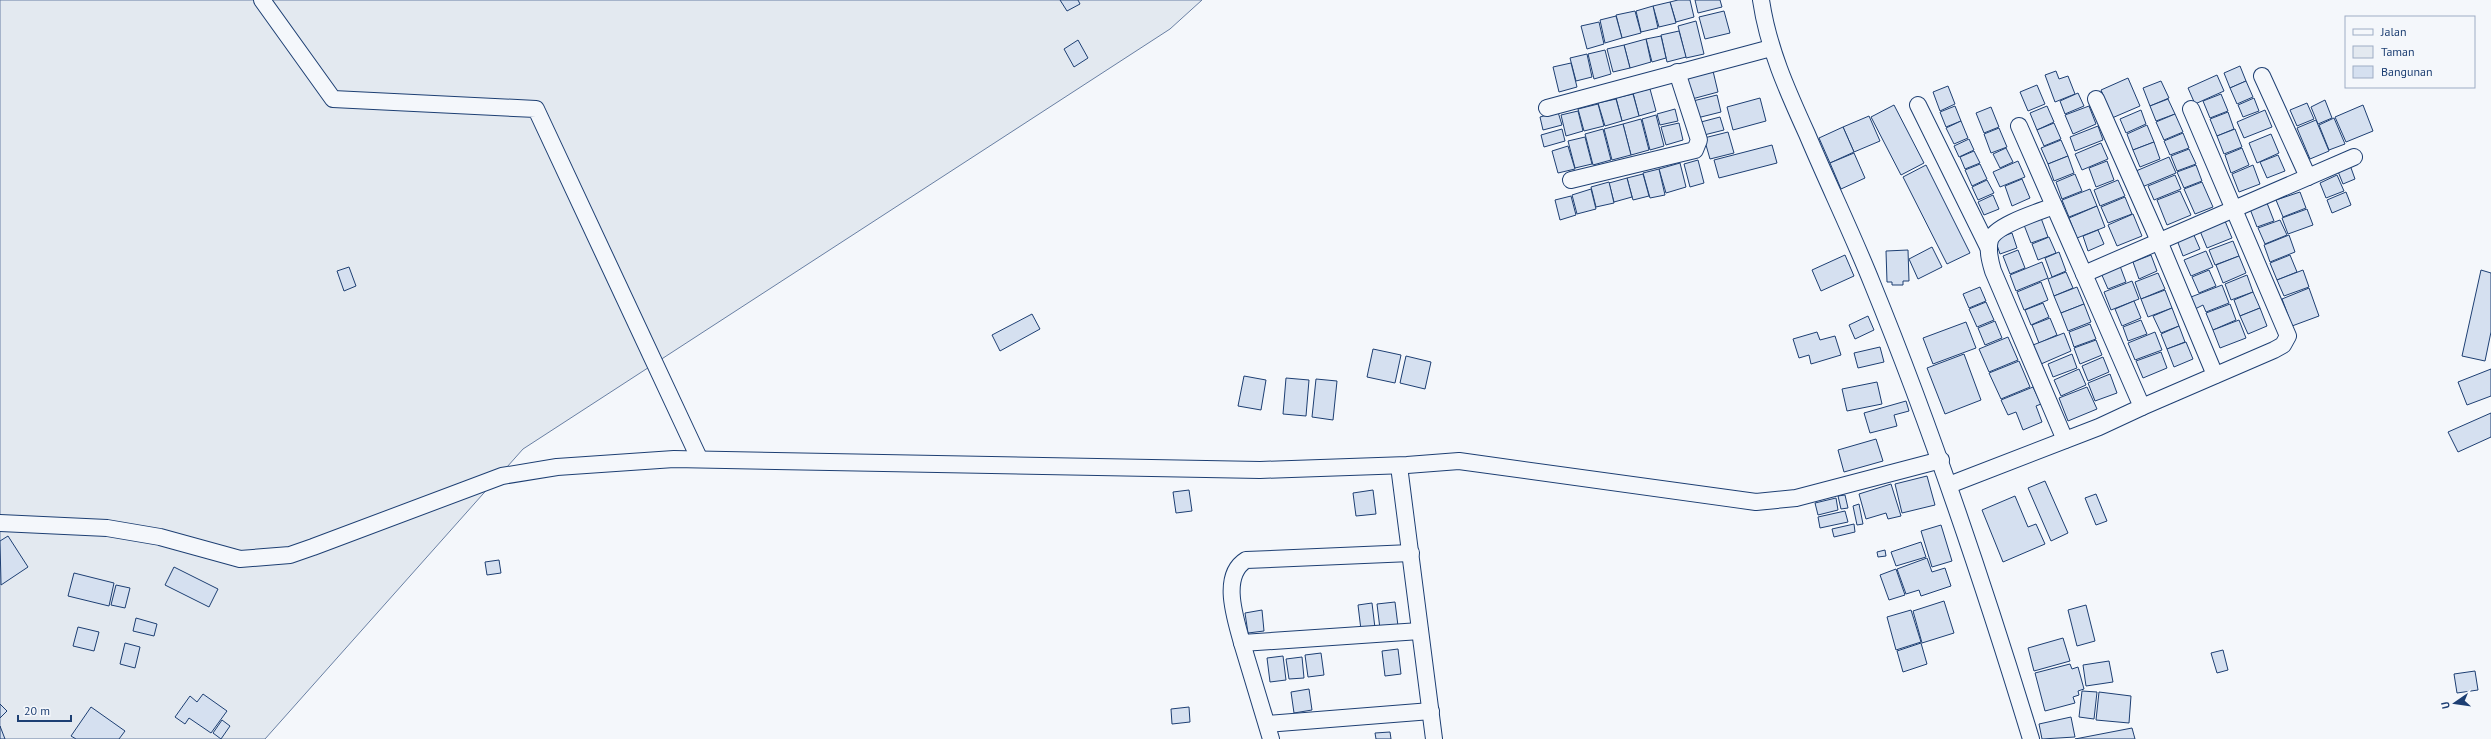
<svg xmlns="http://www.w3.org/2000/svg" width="2491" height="739" viewBox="0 0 2491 739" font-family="'PT Sans',sans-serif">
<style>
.green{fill:#e3e9f0;stroke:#687fa3}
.building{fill:#d5e0f0;stroke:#1d3f73}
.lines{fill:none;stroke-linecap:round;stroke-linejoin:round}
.street-casing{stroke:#1d3f73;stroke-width:18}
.street{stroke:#f4f7fb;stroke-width:16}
</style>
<rect width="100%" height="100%" fill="#f4f7fb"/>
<polygon class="green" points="0,0 1202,0 1170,29 523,449 265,739 0,739"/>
<g class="building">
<polygon points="1060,0 1078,0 1080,4 1067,11"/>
<polygon points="1678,0 1690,0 1694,17 1676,22 1670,2"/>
<polygon points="1695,0 1720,0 1722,7 1698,13"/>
<polygon points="1670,2 1676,23 1659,27 1653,6"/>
<polygon points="1653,6 1658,28 1641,32 1636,11"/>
<polygon points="1635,11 1641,33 1622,38 1616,15"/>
<polygon points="1724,11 1730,33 1705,39 1699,17"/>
<polygon points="1616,16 1622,38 1605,43 1600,20"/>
<polygon points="1696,21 1704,54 1686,58 1678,26"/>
<polygon points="1599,22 1604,44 1587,49 1581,26"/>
<polygon points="1679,31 1686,57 1667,62 1661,35"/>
<polygon points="1661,36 1666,58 1652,62 1646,39"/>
<polygon points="1646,39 1651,62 1630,68 1624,45"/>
<polygon points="1078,40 1088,58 1074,67 1064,49"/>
<polygon points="1624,45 1630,68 1613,72 1607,49"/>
<polygon points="1605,50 1611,74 1594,79 1588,54"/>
<polygon points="1587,54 1592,77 1576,81 1570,58"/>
<polygon points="1571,63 1577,87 1559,92 1553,67"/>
<polygon points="2240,66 2246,81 2230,88 2224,73"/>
<polygon points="1713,71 1718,92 1692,99 1686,78"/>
<polygon points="2056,71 2059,79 2068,76 2075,94 2055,102 2045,75"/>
<polygon points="2217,75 2224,91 2195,104 2188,88"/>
<polygon points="2128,78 2140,106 2112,118 2101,90"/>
<polygon points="2161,81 2169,98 2150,106 2143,88"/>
<polygon points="2246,81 2253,97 2237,104 2230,88"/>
<polygon points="2037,85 2045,104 2028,111 2020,92"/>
<polygon points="1948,86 1955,104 1940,111 1933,92"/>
<polygon points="1650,89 1656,111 1639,116 1633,93"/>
<polygon points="2078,93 2084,106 2065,114 2060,101"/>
<polygon points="1633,94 1639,116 1622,121 1616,98"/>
<polygon points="2221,94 2228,111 2210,118 2203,101"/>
<polygon points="1717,95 1721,112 1697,118 1693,101"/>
<polygon points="1760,98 1766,121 1733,130 1727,107"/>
<polygon points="2254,98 2259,111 2243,117 2238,105"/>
<polygon points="1616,99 1622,121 1605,126 1598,103"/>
<polygon points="2168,99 2175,114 2156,121 2150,106"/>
<polygon points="2325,100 2332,118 2318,124 2311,107"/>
<polygon points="2307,103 2314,119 2297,126 2290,110"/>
<polygon points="1598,104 1604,126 1584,131 1578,109"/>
<polygon points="1894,105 1924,163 1901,175 1871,117"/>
<polygon points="2363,105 2373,131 2346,142 2335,117"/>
<polygon points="1955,106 1961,121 1946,127 1940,112"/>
<polygon points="2047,106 2054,122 2037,130 2030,113"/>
<polygon points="2089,106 2096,124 2073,134 2065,115"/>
<polygon points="1991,107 1999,127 1984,133 1976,113"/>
<polygon points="1675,109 1678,121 1660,125 1657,114"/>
<polygon points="2141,110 2146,124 2126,133 2120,119"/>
<polygon points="2265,110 2272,127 2244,138 2237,122"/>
<polygon points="1578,111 1583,131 1566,136 1561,115"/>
<polygon points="1558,112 1562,125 1543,130 1540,117"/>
<polygon points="2228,112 2234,129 2217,136 2210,119"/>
<polygon points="2175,114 2183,132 2164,140 2156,122"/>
<polygon points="1656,115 1664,146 1650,150 1642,119"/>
<polygon points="1869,116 1880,141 1854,152 1843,127"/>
<polygon points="1720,117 1724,130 1704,135 1701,122"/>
<polygon points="2334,118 2345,144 2329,150 2319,125"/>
<polygon points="1641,119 1649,150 1631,155 1623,124"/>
<polygon points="2316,120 2329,151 2310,159 2297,128"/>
<polygon points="1961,121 1968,138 1954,144 1946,128"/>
<polygon points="1679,123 1683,140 1666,145 1661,127"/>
<polygon points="2054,123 2061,139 2044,146 2037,130"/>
<polygon points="1623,124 1631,155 1612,160 1604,129"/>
<polygon points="2147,125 2154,142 2133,150 2127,134"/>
<polygon points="2098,126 2103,140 2075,151 2070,137"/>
<polygon points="1843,127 1854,152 1830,163 1819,138"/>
<polygon points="1999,128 2007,147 1991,153 1984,134"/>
<polygon points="1562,129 1565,141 1544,147 1541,135"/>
<polygon points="1603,129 1611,160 1593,165 1585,134"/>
<polygon points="2235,129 2242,147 2224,154 2217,136"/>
<polygon points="1728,132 1734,153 1710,159 1704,138"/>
<polygon points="2183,133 2189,148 2170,155 2164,141"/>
<polygon points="2271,134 2279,153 2257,163 2249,143"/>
<polygon points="1585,137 1592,164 1575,168 1568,141"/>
<polygon points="1969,139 1974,150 1959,157 1954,146"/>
<polygon points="2061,140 2068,156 2048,164 2041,148"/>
<polygon points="2154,142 2160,159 2140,167 2133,150"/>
<polygon points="2101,143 2108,159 2082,170 2075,154"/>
<polygon points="1772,145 1777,163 1719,178 1714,160"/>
<polygon points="1568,146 1575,169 1558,173 1552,151"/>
<polygon points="2006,148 2013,162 2000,168 1993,154"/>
<polygon points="2242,148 2249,165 2231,173 2225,155"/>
<polygon points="2189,149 2196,164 2177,171 2171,156"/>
<polygon points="1974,151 1980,163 1965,169 1960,157"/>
<polygon points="1854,153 1865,178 1841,189 1830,163"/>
<polygon points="2278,155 2285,171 2267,178 2260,162"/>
<polygon points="2068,156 2074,173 2054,181 2048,164"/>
<polygon points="2169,157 2176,173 2142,187 2136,171"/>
<polygon points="1698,160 1704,183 1690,187 1684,164"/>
<polygon points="2018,161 2025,177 2000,187 1993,172"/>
<polygon points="2107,161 2114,180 2096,187 2089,168"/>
<polygon points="1680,163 1686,187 1666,193 1659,169"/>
<polygon points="1980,164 1987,179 1972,186 1965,170"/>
<polygon points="1926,165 1970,253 1947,264 1903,177"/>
<polygon points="2196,165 2202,181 2184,188 2177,172"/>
<polygon points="2253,165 2260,184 2239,192 2232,174"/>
<polygon points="2350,165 2355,179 2343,184 2337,169"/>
<polygon points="1659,169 1665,195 1650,198 1643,173"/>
<polygon points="1643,174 1649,196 1633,200 1627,178"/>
<polygon points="2075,174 2082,191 2062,199 2056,182"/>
<polygon points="2175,175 2181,189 2154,200 2148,186"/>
<polygon points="2337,175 2344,191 2326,198 2320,183"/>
<polygon points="1627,178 1632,197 1614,202 1609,183"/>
<polygon points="2022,179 2030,198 2012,206 2005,186"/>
<polygon points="1987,180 1994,193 1978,200 1972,187"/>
<polygon points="2118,180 2125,196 2100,206 2094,190"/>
<polygon points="1609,182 1614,203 1596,207 1591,187"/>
<polygon points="2202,182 2213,207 2195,214 2184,189"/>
<polygon points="1591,189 1596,209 1577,214 1572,195"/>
<polygon points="2090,189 2097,206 2069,217 2062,200"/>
<polygon points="2180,191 2191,215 2167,225 2157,200"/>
<polygon points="2300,192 2306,208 2283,217 2276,200"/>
<polygon points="2346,192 2351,205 2332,213 2327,200"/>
<polygon points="1993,195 1999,209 1984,215 1978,202"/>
<polygon points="1571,196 1576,215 1560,220 1555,200"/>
<polygon points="2125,197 2132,214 2108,223 2101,207"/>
<polygon points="2267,203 2274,221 2257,227 2250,209"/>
<polygon points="2097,206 2105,227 2077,238 2069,218"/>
<polygon points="2307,209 2313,225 2288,234 2282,218"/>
<polygon points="2133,214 2142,236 2117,246 2108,225"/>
<polygon points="2041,218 2048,237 2031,243 2024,225"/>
<polygon points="2280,220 2287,235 2265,244 2258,228"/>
<polygon points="2225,221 2232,238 2207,248 2200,231"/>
<polygon points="2098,230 2104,244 2088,251 2083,236"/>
<polygon points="2012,233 2017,248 2000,254 1995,239"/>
<polygon points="2193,233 2200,249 2183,256 2177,240"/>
<polygon points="2289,235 2295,252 2270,262 2264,245"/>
<polygon points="2049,237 2056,253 2038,260 2032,244"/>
<polygon points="2233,241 2239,256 2215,265 2209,250"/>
<polygon points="1932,247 1942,267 1918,279 1909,259"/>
<polygon points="1908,250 1909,281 1903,281 1903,285 1892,285 1892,282 1887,282 1886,251"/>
<polygon points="2018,250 2025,268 2010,274 2003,256"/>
<polygon points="2206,251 2213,267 2191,276 2184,260"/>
<polygon points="2059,252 2066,271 2052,277 2045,258"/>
<polygon points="1845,255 1854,276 1821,291 1812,270"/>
<polygon points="2151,255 2157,271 2139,279 2133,262"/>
<polygon points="2290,255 2297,272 2277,280 2270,263"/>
<polygon points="2239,256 2246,273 2223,283 2216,265"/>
<polygon points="2042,262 2048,278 2016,291 2010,275"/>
<polygon points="2120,266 2126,282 2108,289 2101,273"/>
<polygon points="349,267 356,286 344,291 337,271"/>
<polygon points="2209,270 2216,286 2199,293 2192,277"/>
<polygon points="2303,270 2309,287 2284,296 2277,280"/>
<polygon points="2481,270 2491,273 2491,332 2485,361 2462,356"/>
<polygon points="2066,272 2073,288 2054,296 2048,279"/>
<polygon points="2158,273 2165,289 2141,299 2135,282"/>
<polygon points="2247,275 2253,292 2231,300 2225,284"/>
<polygon points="2132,281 2139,299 2111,310 2104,292"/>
<polygon points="2041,282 2048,300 2024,310 2017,292"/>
<polygon points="2222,285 2229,303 2206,312 2203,305 2195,309 2191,297"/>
<polygon points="1980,287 1986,301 1969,308 1963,294"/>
<polygon points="2077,287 2084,304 2061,313 2054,296"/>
<polygon points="2309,288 2319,316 2292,326 2282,299"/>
<polygon points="2165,290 2172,308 2148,317 2141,299"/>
<polygon points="2253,292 2260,308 2240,316 2234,300"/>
<polygon points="2134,301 2141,318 2122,326 2115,309"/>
<polygon points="1986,302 1994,320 1977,327 1969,309"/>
<polygon points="2043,303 2049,317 2031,325 2025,310"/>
<polygon points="2084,304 2091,322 2068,331 2061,313"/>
<polygon points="2230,304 2236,320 2213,330 2206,313"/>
<polygon points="2172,308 2179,326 2161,333 2153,316"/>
<polygon points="2260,308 2267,326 2248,334 2240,316"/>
<polygon points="1032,314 1040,329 1000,351 992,335"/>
<polygon points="1868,316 1874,330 1855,339 1849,325"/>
<polygon points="2050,318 2057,335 2039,343 2032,325"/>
<polygon points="2141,320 2147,334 2128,341 2123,327"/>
<polygon points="2239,320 2246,338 2220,348 2213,330"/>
<polygon points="1995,321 2002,338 1985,345 1978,328"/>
<polygon points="1966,322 1976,348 1933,364 1923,338"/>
<polygon points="2090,324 2096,339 2074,347 2069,332"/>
<polygon points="2179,326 2185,342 2167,349 2161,334"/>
<polygon points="1817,332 1820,340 1835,336 1841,355 1811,364 1809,355 1799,358 1793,339"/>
<polygon points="2155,332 2162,350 2135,360 2128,343"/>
<polygon points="2064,333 2071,351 2041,364 2033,345"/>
<polygon points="2008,337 2018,360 1989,372 1979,349"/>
<polygon points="2096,340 2102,355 2080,364 2074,348"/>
<polygon points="2186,342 2193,359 2174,367 2167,349"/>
<polygon points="1880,347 1884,362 1858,368 1854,353"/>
<polygon points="1373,349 1401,355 1395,383 1367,377"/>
<polygon points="2161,352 2167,368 2143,378 2136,361"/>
<polygon points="1964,354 1981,400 1945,414 1927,368"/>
<polygon points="2072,354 2077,368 2053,377 2048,364"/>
<polygon points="1406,356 1431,362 1425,389 1400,383"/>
<polygon points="2103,357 2109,372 2088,381 2082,366"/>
<polygon points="2019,361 2030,387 2001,399 1989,373"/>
<polygon points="2079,369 2086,385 2061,396 2054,380"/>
<polygon points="2491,369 2491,396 2467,405 2458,382"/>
<polygon points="2110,374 2117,393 2095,401 2088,383"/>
<polygon points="1244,376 1266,380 1261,410 1238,406"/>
<polygon points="1286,378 1309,380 1306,416 1283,414"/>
<polygon points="1316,379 1337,381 1333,420 1312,417"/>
<polygon points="1877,382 1882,404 1847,411 1842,389"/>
<polygon points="2033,387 2041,404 2036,406 2042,422 2023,430 2016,412 2008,415 2001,400"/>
<polygon points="2087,387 2097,409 2068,421 2059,398"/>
<polygon points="1906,401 1909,411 1894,415 1897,426 1870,433 1864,413"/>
<polygon points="2491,413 2491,437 2458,452 2448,432"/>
<polygon points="1876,439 1883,461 1844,472 1838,450"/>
<polygon points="1927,476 1935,505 1902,513 1895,484"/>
<polygon points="2045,481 2068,533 2051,541 2028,488"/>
<polygon points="1891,484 1901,516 1888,519 1886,513 1866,519 1859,494"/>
<polygon points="1189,490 1192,511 1176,513 1173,492"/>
<polygon points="1373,490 1376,514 1356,516 1353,493"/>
<polygon points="2096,494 2107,521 2096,525 2085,498"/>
<polygon points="1845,495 1848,508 1841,509 1838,496"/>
<polygon points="2015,496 2028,527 2036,524 2045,544 2003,562 1982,510"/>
<polygon points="1836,498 1838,510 1818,515 1815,503"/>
<polygon points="1859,504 1863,524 1857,525 1853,506"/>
<polygon points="1845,511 1848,522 1820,528 1818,517"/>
<polygon points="1854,524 1855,532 1834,537 1832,529"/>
<polygon points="1941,525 1952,561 1932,567 1921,531"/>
<polygon points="8,536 28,567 1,585 0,541"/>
<polygon points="1921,542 1926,557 1896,566 1891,552"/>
<polygon points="1885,550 1886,556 1878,557 1877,552"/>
<polygon points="1927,558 1932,572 1945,568 1951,586 1921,596 1919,590 1906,594 1897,569"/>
<polygon points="499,560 501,573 487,575 485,562"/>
<polygon points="174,567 218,589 209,607 165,585"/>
<polygon points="1896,569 1905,595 1889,600 1880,575"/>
<polygon points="74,573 114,583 109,606 68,596"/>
<polygon points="116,585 130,588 125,608 111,605"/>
<polygon points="1944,601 1954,633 1922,643 1913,611"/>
<polygon points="1395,602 1398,626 1380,629 1377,604"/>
<polygon points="1372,603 1375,628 1361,630 1358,605"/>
<polygon points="2086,605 2095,641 2077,646 2068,610"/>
<polygon points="1262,610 1264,631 1248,633 1245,613"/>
<polygon points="1911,610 1921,642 1896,650 1887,617"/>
<polygon points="136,618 157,624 154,636 133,631"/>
<polygon points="78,627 99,632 94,651 73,646"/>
<polygon points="2063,638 2070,661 2034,671 2028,648"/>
<polygon points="125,643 140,647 135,668 120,664"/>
<polygon points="1921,643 1927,664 1903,672 1897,651"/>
<polygon points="1398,649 1401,674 1385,676 1382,651"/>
<polygon points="2223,650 2228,670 2217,673 2211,653"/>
<polygon points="1321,653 1324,675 1308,677 1305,655"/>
<polygon points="1283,656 1286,680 1270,682 1267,658"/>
<polygon points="1302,657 1304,678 1289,679 1286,659"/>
<polygon points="2109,661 2113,682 2086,686 2083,665"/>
<polygon points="2070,664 2072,669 2078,667 2084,689 2078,691 2079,695 2073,697 2075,703 2045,711 2035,673"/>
<polygon points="2475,671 2478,690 2457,693 2454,674"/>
<polygon points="1309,689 1312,710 1294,713 1291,692"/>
<polygon points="2082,691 2097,692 2094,719 2079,717"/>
<polygon points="2099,692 2131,696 2129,723 2096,720"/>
<polygon points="203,694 227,711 211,733 189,718 185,724 175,717 190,696 197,702"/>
<polygon points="0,704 7,711 0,718"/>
<polygon points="91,707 125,731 119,739 76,739 71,736"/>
<polygon points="1189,707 1190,722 1172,724 1171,709"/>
<polygon points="2071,717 2075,737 2042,739 2039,724"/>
<polygon points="222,720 230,726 221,739 213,733"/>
<polygon points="0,726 5,739 0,739"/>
<polygon points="2132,728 2135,739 2075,739"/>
<polygon points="1390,732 1391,739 1376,739 1375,733"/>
</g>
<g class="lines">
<defs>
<g id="street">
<polyline points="262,0 333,99 536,109 699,458"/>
<path d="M1761 0C1768 48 1787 90 1807 134 1828 184 1852 233 1872 283 1933 432 1984 585 2031 739"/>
<polyline points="2262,76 2308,177"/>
<polyline points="2096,99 2159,241 2215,375"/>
<polyline points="1918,105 1989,249"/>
<polyline points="1547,108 1771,48"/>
<polyline points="2019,126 2084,274"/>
<polyline points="1571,180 1695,150 1699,140 1677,72"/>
<path d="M2054 206C2039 212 1995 225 1990 240 1987 250 1990 261 1993 271L2065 440"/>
<polyline points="2142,407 2274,350 2283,345 2288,336 2191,109"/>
<polyline points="1399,466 1434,739"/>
<polyline points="1949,485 2099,427 2142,407 2084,274 2354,157"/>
<polyline points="0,523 107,528 160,537 240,559 290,555 313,547 502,476 557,467 674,459 1260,470 1407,465 1459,461 1756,502 1796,498 1941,460"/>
<path d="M1411 553 1246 560C1220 576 1236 620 1242 643L1420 631"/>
<polyline points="1242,643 1271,739"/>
<polyline points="1267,724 1431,711"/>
</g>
</defs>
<use href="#street" class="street-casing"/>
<use href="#street" class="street"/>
</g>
<rect x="2345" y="16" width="130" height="72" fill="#f4f7fb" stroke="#9eadc5"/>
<rect x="2353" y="29" width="20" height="6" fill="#f4f7fb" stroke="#9eadc5"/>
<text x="2381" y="36" font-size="12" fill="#1d3f73">Jalan</text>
<rect x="2353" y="46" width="20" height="12" fill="#e3e9f0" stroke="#9eadc5"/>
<text x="2381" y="56" font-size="12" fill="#1d3f73">Taman</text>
<rect x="2353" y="66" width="20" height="12" fill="#d5e0f0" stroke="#9eadc5"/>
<text x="2381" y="76" font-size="12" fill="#1d3f73">Bangunan</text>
<g transform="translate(2455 703) rotate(257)" stroke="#f4f7fb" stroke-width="3" paint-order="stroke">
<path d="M0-3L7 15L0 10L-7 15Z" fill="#1d3f73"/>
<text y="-6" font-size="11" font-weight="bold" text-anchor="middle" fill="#1d3f73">U</text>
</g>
<path d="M18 715v6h53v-6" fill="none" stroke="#1d3f73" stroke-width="2"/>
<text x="24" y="715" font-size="12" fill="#1d3f73" stroke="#f4f7fb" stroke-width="3" paint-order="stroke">20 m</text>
</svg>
